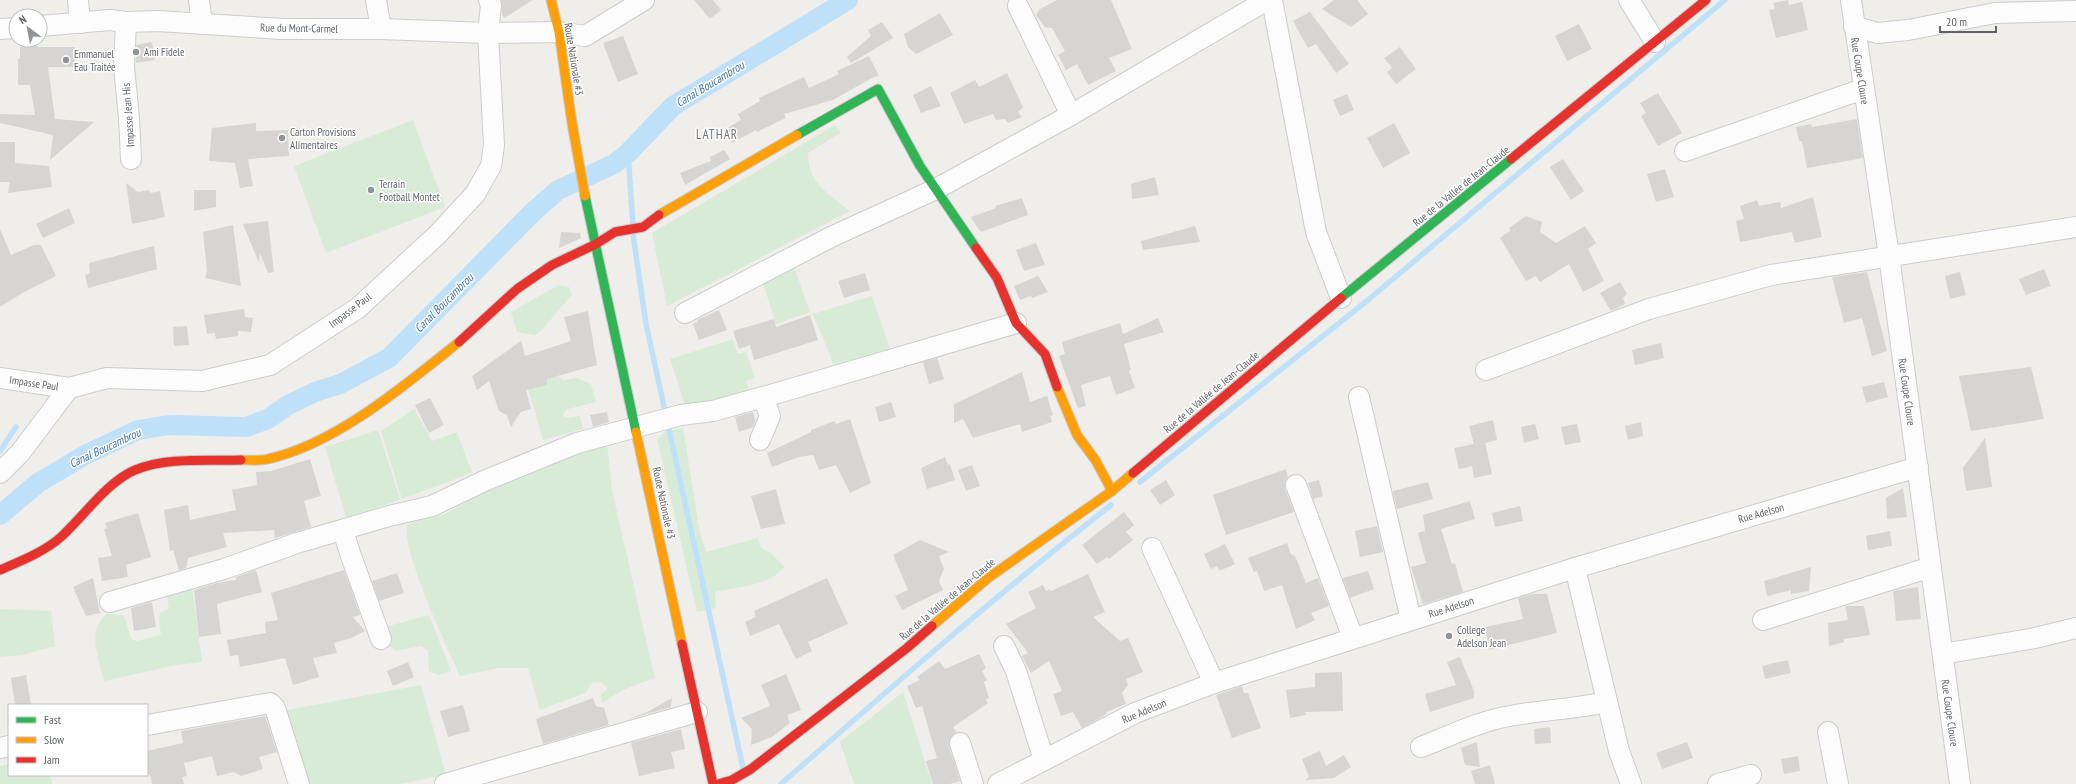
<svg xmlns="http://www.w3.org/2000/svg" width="2076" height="784" viewBox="0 0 2076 784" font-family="'PT Sans Narrow',sans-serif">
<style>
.green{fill:#d8ebd6}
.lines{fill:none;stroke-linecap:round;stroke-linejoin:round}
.stream{stroke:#bfe0f9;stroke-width:5.5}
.canal{stroke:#bfe0f9;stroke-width:20}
.building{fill:#d6d5d3}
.street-casing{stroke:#cbcccc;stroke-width:22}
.fast-casing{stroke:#cacacb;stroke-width:11}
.slow-casing{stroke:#cacacb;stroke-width:11}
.jam-casing{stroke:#cacacb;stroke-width:11}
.street{stroke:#fdfcfc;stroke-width:20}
.fast{stroke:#30b455;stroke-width:9}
.slow{stroke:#ff9f0a;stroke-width:9}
.jam{stroke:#e5322d;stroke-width:9}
.poi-dot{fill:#919496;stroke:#fff;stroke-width:1.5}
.labels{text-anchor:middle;stroke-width:3;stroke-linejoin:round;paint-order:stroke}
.street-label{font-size:11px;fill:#5f6368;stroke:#fff}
.poi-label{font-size:11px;fill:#5f6368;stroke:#fff;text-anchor:start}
.water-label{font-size:12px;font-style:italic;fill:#4174aa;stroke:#fff}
.quarter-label{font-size:13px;letter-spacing:1px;fill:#70757a;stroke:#fff}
</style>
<rect width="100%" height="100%" fill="#efeeea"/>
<g class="green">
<polygon points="413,120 445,207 326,253 294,166"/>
<path d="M835 125 840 133 808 153C808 183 828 194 850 211L667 306 652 233Z"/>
<polygon points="794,267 810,312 776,324 763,283"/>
<polygon points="559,285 569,287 572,294 542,330 535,335 517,332 511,312"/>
<polygon points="872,296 891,352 835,368 813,314"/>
<polygon points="733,339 738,354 746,352 755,378 746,381 750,394 686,408 670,359"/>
<polygon points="556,374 563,380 576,378 591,384 596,402 568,409 564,412 563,416 567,418 580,416 583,429 543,440 528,388 542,378"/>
<polygon points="414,409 432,441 457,432 472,473 402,499 381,431"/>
<path d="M683 428 700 533 706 552 758 538 761 548 771 553 784 567C770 586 737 587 715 592L716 608 697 612 657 439 666 432Z"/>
<polygon points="378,430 400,500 346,517 325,447"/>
<path d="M607 445 612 490 655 679C643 680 613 694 603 703L600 696 607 690V687L601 682 591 683 587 692 540 710 528 668H499L460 676C447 647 402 552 407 525 418 518 430 520 442 515 456 509 470 499 485 492 524 473 565 456 607 445Z"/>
<path d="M192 586 202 662 176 665 104 681C99 659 86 630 107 614L123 615C128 622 127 632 132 639L137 641 161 635 159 619 160 613 169 609 167 594Z"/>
<polygon points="0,609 51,611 55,646 22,655 0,657"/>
<polygon points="429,615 451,671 439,675 429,671 428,650 421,646 395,651 386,641 385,627"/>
<polygon points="421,685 446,775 399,784 305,784 282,711"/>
<polygon points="903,692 932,784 854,784 840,742"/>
<polygon points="9,764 9,775 50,775 52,784 0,784 0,766"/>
</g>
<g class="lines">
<g class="stream">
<polyline points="628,153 633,225"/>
<polyline points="633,234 646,324 743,768"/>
<polyline points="0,451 16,427"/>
<polyline points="1140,482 1368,300 1725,0"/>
<path d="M781 784C889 689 998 594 1111 505"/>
</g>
<polyline class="canal" points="0,515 38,483 85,455 138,430 169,425 246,427 268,419 288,405 315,392 340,384 389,358 533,212 558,190 614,164 628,153 673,106 848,0"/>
</g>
<g class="building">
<polygon points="501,0 533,0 504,18 502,14"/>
<polygon points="694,0 713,0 721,10 710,19"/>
<polygon points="1057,0 1111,0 1132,49 1109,58 1116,71 1088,85 1077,64 1066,70 1058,55 1065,51 1052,28 1045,27 1036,15 1040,9"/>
<polygon points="1334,0 1357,0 1368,14 1351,27 1322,9"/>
<polygon points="1788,0 1789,5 1802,2 1808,30 1776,38 1769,10 1775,9 1773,3"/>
<polygon points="1310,12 1349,64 1336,73 1316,44 1308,48 1293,21"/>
<polygon points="940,13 953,35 916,54 908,47 904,34"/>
<polygon points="882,22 893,38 851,63 847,57 871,36 868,30"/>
<polygon points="1579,24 1592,49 1567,61 1555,36"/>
<polygon points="623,36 638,74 618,82 603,43"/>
<polygon points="152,42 155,60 136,63 136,45"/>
<polygon points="35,43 38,47 75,47 75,67 48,67 55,119 94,122 50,160 53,135 0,123 0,114 35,115 30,85 18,85 18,59 20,59 20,47 29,47"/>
<polygon points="1400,47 1416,69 1396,84 1387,72 1392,68 1384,58"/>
<polygon points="869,56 879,76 872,78 833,100 784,114 786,118 757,132 756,130 732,143 724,130 741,120 738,114 760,101 759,98 804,77 809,88 839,74 837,71"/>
<polygon points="1007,73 1023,107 1018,112 1022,117 1008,123 1005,119 996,120 993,114 964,124 950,93 975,80 979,87"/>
<polygon points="931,86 941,106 921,113 913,95"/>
<polygon points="1658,93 1682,133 1658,146 1641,116 1646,113 1640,103"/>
<polygon points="1347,94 1354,110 1340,116 1333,100"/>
<polygon points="1857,119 1863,158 1807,168 1802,141 1799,141 1796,127 1811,124 1812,127"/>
<polygon points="256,123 256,131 288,130 289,156 248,159 253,186 240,188 235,163 209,161 212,128"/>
<polygon points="1394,123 1410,153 1383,168 1367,138"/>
<polygon points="0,142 15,142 15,163 49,166 52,187 8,193 10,182 0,182"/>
<polygon points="724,150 730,159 685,185 680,173 711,161 710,157"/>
<polygon points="1563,159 1584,191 1571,200 1550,167"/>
<polygon points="1665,169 1674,197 1656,202 1647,174"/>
<polygon points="1155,177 1159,195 1132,199 1131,184"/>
<polygon points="126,183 138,192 149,190 151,193 160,191 165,217 132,224"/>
<polygon points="194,190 216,190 216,207 194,211"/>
<polygon points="1813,197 1822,237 1795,243 1792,232 1740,242 1736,221 1744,219 1740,206 1757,200 1759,206 1780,202 1781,208"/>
<polygon points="1022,198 1028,215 981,232 972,219 971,217 996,208 995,206"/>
<polygon points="69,208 75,223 43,238 36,224"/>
<polygon points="1526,216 1542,222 1540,232 1556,243 1585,226 1596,243 1588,249 1604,281 1583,292 1569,264 1540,282 1536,276 1526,281 1500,238 1510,231 1509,228"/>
<polygon points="268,221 274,272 268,273 260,253 259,263 243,224"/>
<polygon points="233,225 241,286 205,278 207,270 203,232"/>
<polygon points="1195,226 1200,242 1143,250 1141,241"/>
<polygon points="0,229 11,255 34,245 41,245 56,276 24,292 0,307"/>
<polygon points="561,232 580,233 581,238 559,248"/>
<polygon points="1036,243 1045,265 1024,271 1016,250"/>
<polygon points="154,246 157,269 88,288 85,275 90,273 89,263"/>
<polygon points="2044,269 2051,286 2026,295 2019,279"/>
<polygon points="1867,272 1887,351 1872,356 1862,318 1844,323 1832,277"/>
<polygon points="1960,272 1966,295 1950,299 1945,276"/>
<polygon points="865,273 870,290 844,298 838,281"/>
<polygon points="1038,276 1048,292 1032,298 1031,296 1020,300 1014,286"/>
<polygon points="1620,282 1627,294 1623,298 1625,304 1611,311 1600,293"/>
<polygon points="244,309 245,317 253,318 251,332 238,331 238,336 216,339 215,333 207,334 204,315"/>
<polygon points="719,310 727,330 699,340 693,324 698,322 697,320"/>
<polygon points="588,311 597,365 547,379 547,385 526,390 531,409 521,412 511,427 507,415 499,411 489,381 477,390 472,376 521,341 525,356 571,341 564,317"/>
<polygon points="810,315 818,340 754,360 750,345 739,349 733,331 774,319 776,327"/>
<polygon points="1158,318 1164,332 1124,344 1131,370 1129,371 1135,388 1116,395 1110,376 1081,385 1086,406 1078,408 1059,356 1065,354 1062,342 1120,323 1123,334"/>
<polygon points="187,326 189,345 174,346 173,327"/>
<polygon points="1661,343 1664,358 1635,365 1632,350"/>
<polygon points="937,358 944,379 929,384 923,362"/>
<polygon points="2031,367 2044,419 1971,431 1959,376"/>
<polygon points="1022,372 1030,402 1047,396 1053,415 1050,416 1052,422 1022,432 1020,424 973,438 963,419 954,423 954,404"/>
<polygon points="1884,382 1888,397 1866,403 1862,387"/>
<polygon points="430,398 444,425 429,433 415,405"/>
<polygon points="891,402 896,417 879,422 875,407"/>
<polygon points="607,412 609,422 593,427 590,415"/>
<polygon points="753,412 755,421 753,427 739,432 735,417"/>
<polygon points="850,419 871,483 850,493 836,465 819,470 813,455 799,457 772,467 767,453 811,432 811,430 834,421 836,424"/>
<polygon points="1493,420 1497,440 1485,443 1492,474 1474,478 1472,466 1459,469 1454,448 1474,444 1469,426"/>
<polygon points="1641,422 1643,436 1628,440 1625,426"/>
<polygon points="1535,424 1539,439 1524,443 1521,427"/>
<polygon points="1577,424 1581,442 1565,445 1561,427"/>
<polygon points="1985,438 1992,487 1966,491 1963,468"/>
<polygon points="945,457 948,465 950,464 955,480 927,489 921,468"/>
<polygon points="310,459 321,496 304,501 311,527 275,538 274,530 223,533 227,547 188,558 186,568 179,570 173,550 170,551 164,510 188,505 190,520 236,510 232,490 257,485 256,472 271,471"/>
<polygon points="972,465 980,486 966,491 958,470"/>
<polygon points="1286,469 1288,477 1285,483 1285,489 1294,512 1226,535 1213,495"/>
<polygon points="1166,480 1175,495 1160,505 1150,490"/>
<polygon points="1319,480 1323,496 1313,499 1308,483"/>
<polygon points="1428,482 1433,499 1397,509 1393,491"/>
<polygon points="1903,488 1907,517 1887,519 1886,498"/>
<polygon points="776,489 785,524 761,529 751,496"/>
<polygon points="1470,501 1475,519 1441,529 1452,564 1455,563 1463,592 1423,604 1411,567 1426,563 1418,533 1425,531 1423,515"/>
<polygon points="1520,506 1523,521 1495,527 1492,513"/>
<polygon points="1124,512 1134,525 1126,532 1133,540 1109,559 1107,557 1097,564 1082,545"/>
<polygon points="138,513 151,557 126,565 128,577 102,581 98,558 112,556 104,529 107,528 105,523"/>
<polygon points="1377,526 1383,552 1360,557 1355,531"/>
<polygon points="1890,531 1892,546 1868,550 1866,536"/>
<polygon points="920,540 949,552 939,556 944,569 939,581 943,590 902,610 895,596 908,590 893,555"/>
<polygon points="1287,543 1291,554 1295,556 1306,583 1318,578 1329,606 1311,613 1315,620 1296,629 1282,585 1264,591 1257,571 1254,572 1248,558"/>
<polygon points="1225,544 1235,564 1219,571 1217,566 1211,569 1204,554"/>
<polygon points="1811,567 1809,591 1791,594 1791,590 1767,596 1764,581"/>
<polygon points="256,570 262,592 217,604 221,634 199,637 194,590 217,583 236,580 236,577"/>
<polygon points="344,570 360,615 353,617 365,631 351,638 334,643 337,653 313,658 319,677 293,685 285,658 240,667 238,655 230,656 227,640 266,633 265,622 278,620 271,593"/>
<polygon points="1368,571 1374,589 1350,598 1343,578"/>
<polygon points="397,573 404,593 379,601 372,581"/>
<polygon points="1088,574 1105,612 1093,617 1120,641 1128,638 1143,672 1126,679 1128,685 1122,693 1126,704 1106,712 1107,714 1082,728 1073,712 1061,716 1053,694 1062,691 1049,661 1031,673 1022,656 1028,653 1006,624 1036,608 1028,592 1043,585 1046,591 1050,589 1051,591"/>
<polygon points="93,578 100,613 86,616 73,587"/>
<polygon points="827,578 848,624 808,642 812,651 796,659 779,624 750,636 745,622 756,617 754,611"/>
<polygon points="1918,587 1921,619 1896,621 1893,591"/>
<polygon points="1532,594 1547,594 1557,633 1489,650 1485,627 1523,619 1518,598"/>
<polygon points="152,602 156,627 134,631 131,608"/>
<polygon points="1845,606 1864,606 1870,635 1844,639 1844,642 1829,646 1828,623 1848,620"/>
<polygon points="979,654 986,668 982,671 987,680 984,682 989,698 986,699 988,703 953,727 956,732 951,736 949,746 960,781 950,784 933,784 926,761 937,758 922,706 916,708 907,686 920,680 917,677 939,661 945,669"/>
<polygon points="1460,657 1474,691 1474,698 1430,712 1425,694 1456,685 1447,662"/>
<polygon points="1788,660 1791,673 1765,679 1762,666"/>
<polygon points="408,662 414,677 393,686 387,671"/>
<polygon points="1342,672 1343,711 1305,712 1306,715 1290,718 1286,690 1315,687 1315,673"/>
<polygon points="786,674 801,710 787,715 790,723 772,737 751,745 752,729 741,718 770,706 761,685"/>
<polygon points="26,675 31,705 15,705 11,678"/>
<polygon points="1242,686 1244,693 1248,693 1261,728 1232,738 1216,695"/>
<polygon points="593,698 596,706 604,708 609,725 543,744 536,719"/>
<polygon points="672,698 671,707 626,720 649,711"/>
<polygon points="463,705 470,731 448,737 440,711"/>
<polygon points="265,716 277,752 259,757 263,769 241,776 234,772 217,776 212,756 184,763 187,776 182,777 184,784 152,784 150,774 147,775 147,751 183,743 181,731"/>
<polygon points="1550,727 1551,743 1535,744 1534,729"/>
<polygon points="681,729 685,749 671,752 675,768 639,776 631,743"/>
<polygon points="1477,742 1480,767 1465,765 1461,748"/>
<polygon points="1687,742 1693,758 1662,769 1656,753"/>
<polygon points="1320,751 1326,766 1344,755 1351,767 1334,778 1305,780 1309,777 1302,759"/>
<polygon points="1798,756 1800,771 1784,774 1781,759"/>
<polygon points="1490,765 1495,784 1475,784 1471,771"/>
</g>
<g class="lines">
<defs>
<g id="street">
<polyline points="78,0 80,23"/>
<polyline points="199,0 202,24"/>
<polyline points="376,0 381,29"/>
<polyline points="1272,0 1316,232 1341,298"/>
<polyline points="1629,0 1655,42"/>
<polyline points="1851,0 1889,256 1960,784"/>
<polyline points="1018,6 1071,115"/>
<polyline points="126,22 124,67 129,118 131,159"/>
<polyline points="40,26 110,20 126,22 158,21 282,29 381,29 488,33 559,32 585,36 644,0"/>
<polyline points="1854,26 1877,33 1908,30 1995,13 2076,11"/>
<polyline points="0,29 16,28"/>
<polyline points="1685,151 1863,89"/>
<polyline points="685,313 831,237 936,189 1071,115 1267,0"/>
<polyline points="1486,370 1649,309 1771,275 2076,227"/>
<polyline points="0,378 69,388 107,378 202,381 270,365 358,308 438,234 475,194 491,166 494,145 488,33 491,5 489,0"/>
<polyline points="1359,397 1411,620"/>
<polyline points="760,440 770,416 763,397"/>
<polyline points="0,473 20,453 69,388"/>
<polyline points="1296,485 1353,638"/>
<polyline points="343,531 351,556 381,639"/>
<polyline points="1152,548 1214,683"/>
<polyline points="1575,568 1619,751 1631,784"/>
<polyline points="110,602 224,569 297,543 389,516 432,506 484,481 577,443 681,415 713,411 781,392 1016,323"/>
<polyline points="1763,620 1931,567"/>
<polyline points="1004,646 1016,671 1044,760"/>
<polyline points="1943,654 2035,638 2076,628"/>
<polyline points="147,725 270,703 275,708 299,784"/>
<polyline points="1828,732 1838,784"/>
<polyline points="960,743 973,784"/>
<path d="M1421 747C1450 736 1479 721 1510 716 1542 710 1575 709 1607 702"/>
<polyline points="0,748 9,746"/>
<polyline points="445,784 697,712"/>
<polyline points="998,784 1135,713 1214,683 1575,568 1918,467"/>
<polyline points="1718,784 1751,775"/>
</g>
<g id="fast">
<polyline points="797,135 878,89 920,166 976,248"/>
<polyline points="585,196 636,432"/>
<polyline points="1341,298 1511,159"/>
</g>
<g id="slow">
<polyline points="551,0 559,32 572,123 585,196"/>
<polyline points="659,215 797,135"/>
<polyline points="1057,387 1077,435 1096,461 1112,491"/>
<polyline points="636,432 682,644"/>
<path d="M241 460C250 460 260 461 268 459 336 444 405 385 459 342"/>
<polyline points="932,626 988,578 1112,491 1133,473"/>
</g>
<g id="jam">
<polyline points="1511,159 1706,0"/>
<polyline points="976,248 997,278 1016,323 1045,354 1057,387"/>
<polyline points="459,342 517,289 552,265 596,244 615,232 643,227 659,215"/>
<polyline points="1133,473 1341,298"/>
<path d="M0 570C21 561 44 552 61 537 84 516 107 482 135 470 167 457 207 461 241 460"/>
<polyline points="682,644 713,784"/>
<polyline points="718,784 732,780 751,769 907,648 932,626"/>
</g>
</defs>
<use href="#street" class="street-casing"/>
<use href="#fast" class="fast-casing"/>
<use href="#slow" class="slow-casing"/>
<use href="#jam" class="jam-casing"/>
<use href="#street" class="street"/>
<use href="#fast" class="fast"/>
<use href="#slow" class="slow"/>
<use href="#jam" class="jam"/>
</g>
<g class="poi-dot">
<circle cx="136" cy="52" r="4"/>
<circle cx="66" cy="60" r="4"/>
<circle cx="282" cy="138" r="4"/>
<circle cx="371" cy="190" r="4"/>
<circle cx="1449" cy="636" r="4"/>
</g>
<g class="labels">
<g class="street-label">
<text transform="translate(299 28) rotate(1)" y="4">Rue du Mont-Carmel</text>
<text transform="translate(574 59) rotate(81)" y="4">Route Nationale #3</text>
<text transform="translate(1860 71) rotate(81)" y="4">Rue Coupe Cloure</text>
<text transform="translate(128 115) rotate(-94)" y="4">Impasse Jean His</text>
<text transform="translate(1461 186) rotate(-39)" y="4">Rue de la Vallée de Jean-Claude</text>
<text transform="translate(350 310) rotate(-37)" y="4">Impasse Paul</text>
<text transform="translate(34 383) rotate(8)" y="4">Impasse Paul</text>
<text transform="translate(1211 392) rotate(-40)" y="4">Rue de la Vallée de Jean-Claude</text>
<text transform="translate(1907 392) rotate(82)" y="4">Rue Coupe Cloure</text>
<text transform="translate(664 503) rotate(78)" y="4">Route Nationale #3</text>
<text transform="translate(1761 513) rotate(-16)" y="4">Rue Adelson</text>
<text transform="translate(947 599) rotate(-40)" y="4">Rue de la Vallée de Jean-Claude</text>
<text transform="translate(1451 607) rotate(-18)" y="4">Rue Adelson</text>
<text transform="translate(1144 711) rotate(-23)" y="4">Rue Adelson</text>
<text transform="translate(1950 713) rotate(82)" y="4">Rue Coupe Cloure</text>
</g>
<g class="poi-label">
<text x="144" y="56">Ami Fidele</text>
<text x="74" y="58">Emmanuel<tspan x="74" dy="13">Eau Traitée</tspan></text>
<text x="290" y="136">Carton Provisions<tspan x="290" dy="13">Alimentaires</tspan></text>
<text x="379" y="188">Terrain<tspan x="379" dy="13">Football Montet</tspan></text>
<text x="1457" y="634">College<tspan x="1457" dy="13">Adelson Jean</tspan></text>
</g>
<g class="water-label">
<text transform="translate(710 84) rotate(-31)" y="4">Canal Boucambrou</text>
<text transform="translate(444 303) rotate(-45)" y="4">Canal Boucambrou</text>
<text transform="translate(105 448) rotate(-25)" y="4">Canal Boucambrou</text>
</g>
<g class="quarter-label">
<text x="717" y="139">LATHAR</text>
</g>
</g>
<rect x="8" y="704" width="140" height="72" fill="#ffffff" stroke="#bfc1c3"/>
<rect x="16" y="717" width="20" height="6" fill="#30b455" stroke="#bfc1c3"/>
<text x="44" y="724" font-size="12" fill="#5f6368">Fast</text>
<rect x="16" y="737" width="20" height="6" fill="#ff9f0a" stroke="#bfc1c3"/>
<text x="44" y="744" font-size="12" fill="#5f6368">Slow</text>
<rect x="16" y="757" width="20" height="6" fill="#e5322d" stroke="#bfc1c3"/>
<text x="44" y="764" font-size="12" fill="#5f6368">Jam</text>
<g transform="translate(28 28) rotate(328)"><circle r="19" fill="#ffffff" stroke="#bfc1c3"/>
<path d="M0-3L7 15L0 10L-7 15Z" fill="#919496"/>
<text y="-6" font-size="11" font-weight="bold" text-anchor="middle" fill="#5f6368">N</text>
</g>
<path d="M1940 26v6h56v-6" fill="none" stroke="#5f6368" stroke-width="2"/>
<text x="1946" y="26" font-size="12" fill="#5f6368" stroke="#ffffff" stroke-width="3" paint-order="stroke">20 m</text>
</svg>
